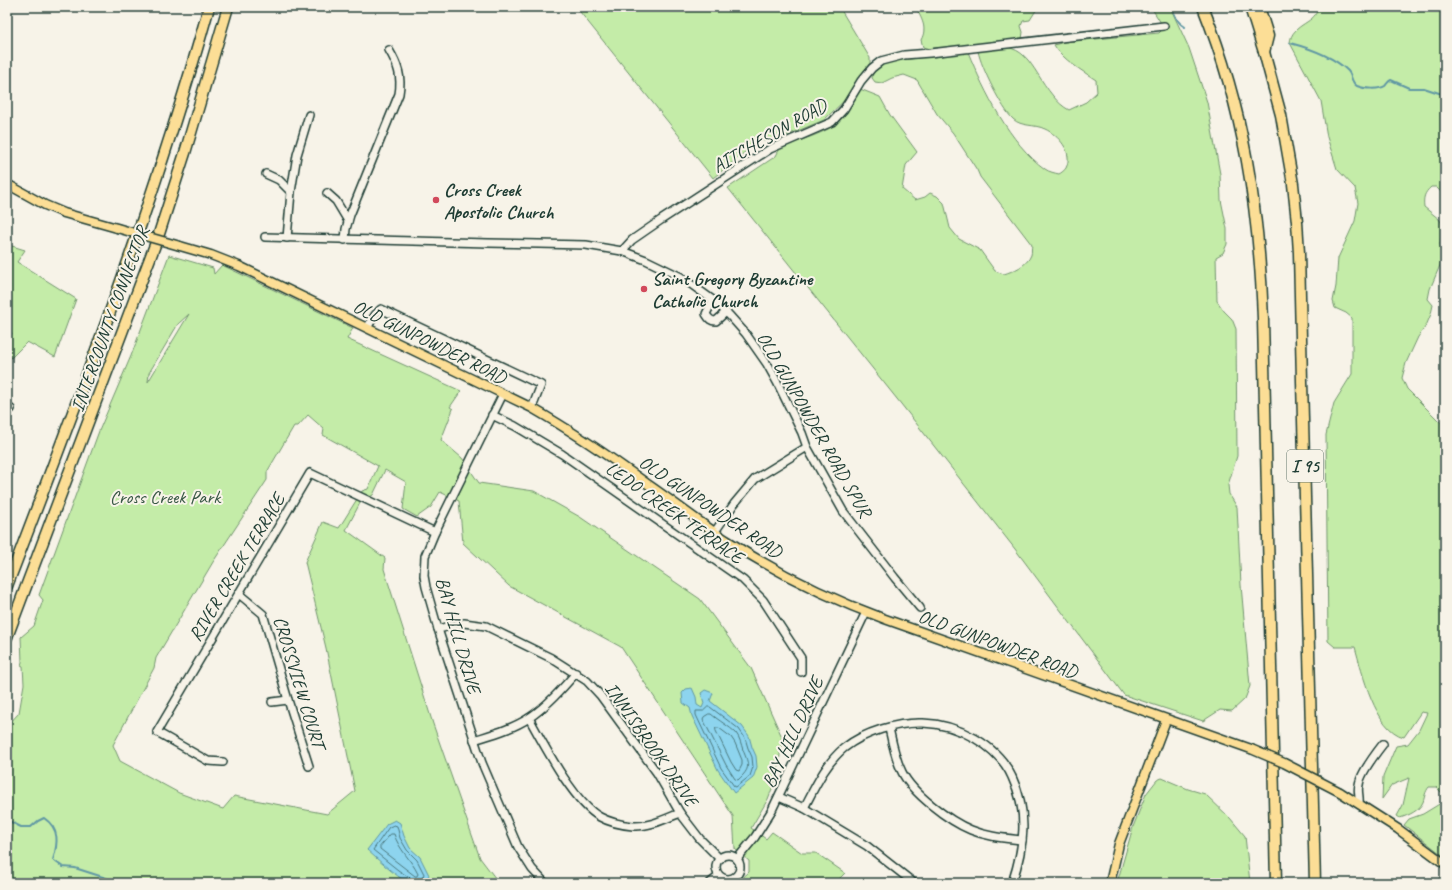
<svg xmlns="http://www.w3.org/2000/svg" width="1452" height="890" viewBox="0 0 1452 890" font-family="Caveat,sans-serif">
<style>
.green{fill:#c4eca8;stroke:#72946e;fill-rule:evenodd}
.water{fill:#8dd4ee;stroke:#6198a4}
.lines{fill:none;stroke-linecap:round;stroke-linejoin:round}
.shore{stroke:#4b797e;stroke-width:1}
.stream{stroke:#6198a4;stroke-width:2}
.minor-casing{stroke:#1f3d34;stroke-width:10}
.major-casing{stroke:#1f3d34;stroke-width:11}
.highway-casing{stroke:#1f3d34;stroke-width:13}
.minor{stroke:#f7f3e8;stroke-width:7}
.major{stroke:#fcde96;stroke-width:8}
.highway{stroke:#fcde96;stroke-width:10}
.major-bridge-casing{stroke:#1f3d34;stroke-width:11;stroke-linecap:butt}
.major-bridge{stroke:#fcde96;stroke-width:8}
.poi-dot{fill:#d1495b;stroke:#f7f3e8;stroke-width:1.5}
.labels{text-anchor:middle;stroke-width:4;stroke-linejoin:round;paint-order:stroke}
.shield{fill:#f7f3e8;stroke:#60746a;stroke-width:1}
.shield-label{font-size:18px;font-weight:bold;fill:#1f3d34}
.street-label{font-size:19px;fill:#1f3d34;stroke:#f7f3e8}
.poi-label{font-size:19px;font-weight:bold;fill:#1f3d34;stroke:#f7f3e8;text-anchor:start}
.park-label{font-size:19px;fill:#385745;stroke:#f7f3e8}
</style>
<rect width="100%" height="100%" fill="#f7f3e8"/>
<filter id="ink" filterUnits="userSpaceOnUse"><feTurbulence type="fractalNoise" baseFrequency=".025" numOctaves="2"/><feDisplacementMap in="SourceGraphic" scale="8" xChannelSelector="R" yChannelSelector="G"/><feConvolveMatrix kernelMatrix="1 2 1 2 8 2 1 2 1" color-interpolation-filters="sRGB"/></filter>
<g filter="url(#ink)">
<g class="green">
<polygon points="576,7 715,7 716,9 718,7 843,7 841,10 870,58 870,63 854,84 849,96 824,120 776,140 769,142 760,140 713,178"/>
<path d="M916 7H1038L1030 20 1023 21 1021 26 1023 32 1022 39 929 49 923 47 921 40C928 27 921 19 916 7Z"/>
<path d="M1151 7H1170L1189 48 1207 102 1220 174 1221 200 1227 229V244L1223 253 1216 257 1217 301 1224 311 1232 319 1236 329 1237 456 1228 485 1229 494 1237 507 1241 585 1250 686 1245 699 1232 711 1220 710 1203 721 1124 695 1015 549 901 404 728 188 776 156 780 148C796 141 829 133 840 120 848 111 852 98 860 89L880 97 890 115 917 152 906 165 902 189 915 200 925 197 930 193 937 196 944 203 950 228 959 239 980 250 995 271 1004 274C1013 271 1027 266 1031 255 1032 252 1031 248 1032 245L980 177 977 170 953 133 937 114 917 80 904 75 892 78 882 83 875 82 872 78 873 73 885 62 968 52C984 91 1010 144 1045 169 1049 172 1055 173 1059 174 1061 173 1065 170 1066 168 1074 152 1058 135 1045 129 1035 124 1021 127 1013 119 1002 109 981 67 978 51 1027 36 1028 65 1053 96 1058 102 1062 106 1069 110L1086 102 1097 92 1096 80C1081 70 1063 60 1054 45L1064 42 1159 33 1164 28Z"/>
<path d="M1317 7H1445V196L1436 187H1431C1424 193 1423 198 1424 207L1439 219 1444 226 1440 244 1442 252 1441 263 1430 289 1428 299 1433 305 1431 314 1426 326 1418 337 1406 363 1402 378 1407 389 1439 421 1445 424V857L1404 825 1409 819 1423 814 1441 803 1443 794 1436 787H1429C1425 792 1425 796 1423 802 1419 811 1409 815 1400 818L1397 816 1403 805 1409 778 1392 785 1382 799 1383 777 1396 746 1408 744 1419 730 1427 713 1421 712 1404 737C1375 730 1362 672 1355 647H1335L1328 641 1326 435 1334 403 1352 374V318L1346 313 1335 308 1333 301 1336 286 1338 258 1355 221 1358 203 1355 188 1337 169 1327 137 1321 101 1290 43C1291 23 1319 23 1317 7Z"/>
<polygon points="12,246 25,250 17,262 76,299 55,357 27,342 11,358 7,358 7,343 12,333 7,331 7,291 10,286 7,284 7,252"/>
<path d="M169 255 213 268 214 274 222 265 353 328 347 339 461 391 450 407 453 409 441 440 462 458 479 483 534 491 580 517 700 599 751 668 782 737 778 773 768 799 751 828 766 839 772 832 802 853H816L845 873 839 879 845 883H737L749 872V861L735 849 733 816 621 647 509 586 463 543 459 501 440 492 431 507 417 517 403 509 406 482 385 470 373 495 360 503 346 530 385 558 384 569 433 724 480 858 499 883H7V726L19 713 24 684 23 666 21 665 22 662 21 637 34 626 43 600 39 595 99 431 131 356ZM189 314 148 382 149 373 178 324ZM308 415 324 429 323 435 378 466 368 489 362 491 339 528 323 522 305 562 326 648 355 791 327 814 234 796 223 809 179 793 120 761 113 745 154 668 156 658 213 562 267 480V472L294 426H298Z"/>
<polygon points="1162,778 1188,789 1205,794 1230,818 1245,836 1250,883 1117,883 1133,827 1146,794 1157,780"/>
</g>
<g class="water">
<polygon points="692,688 696,697 697,705 702,708 704,703 701,693 705,690 713,693 710,701 742,726 749,736 752,747 756,756 757,767 753,778 734,793 718,770 692,716 690,708 683,703 682,693 686,689"/>
<path d="M395 820 400 823 404 836 410 848 420 857 429 875C425 882 419 885 410 883 401 881 375 857 367 850L387 824Z"/>
</g>
<g class="lines">
<g class="shore">
<polygon points="708,707 710,707 739,729 745,738 748,748 752,757 753,767 750,776 736,787 734,786 721,768 696,715 696,711 703,711"/>
<path d="M709 714H711C718 720 730 727 736 733 740 738 741 744 743 750 749 765 751 768 738 780L735 779 726 765 703 719 704 717Z"/>
<polygon points="716,728 719,728 731,737 735,743 742,760 742,765 739,771 736,770 731,762 716,731"/>
<path d="M391 834H394C399 850 411 859 418 874L417 876H415L380 849V847Z"/>
<polyline points="411,883 410,878 398,870 373,850 389,827 394,825 397,826 400,838 407,850 417,860 424,874 420,883"/>
</g>
<g class="stream">
<path d="M1172 7C1175 15 1177 23 1185 27"/>
<polyline points="928,8 930,7"/>
<path d="M1290 43C1309 48 1334 57 1348 71 1352 75 1351 83 1357 86 1364 89 1379 90 1385 86 1387 84 1388 81 1391 80L1409 88H1424L1445 95"/>
<path d="M7 820 21 827H31L38 821 44 818C60 829 58 843 53 860L63 867 75 868 106 878 116 883"/>
</g>
<defs>
<g id="minor">
<polyline points="266,174 279,180 291,192"/>
<polyline points="327,193 336,201 348,221"/>
<polyline points="265,237 488,243 586,245 622,251 646,260 681,277 717,303 730,316 746,334 767,364 777,382 802,433 807,447 843,511 895,578 920,608"/>
<polyline points="287,238 291,192 297,155 309,115"/>
<path d="M345 240 346 229 350 215 399 94C402 77 398 65 389 50"/>
<polyline points="622,251 632,240 661,220 770,149 832,122 844,109 861,81 872,68 881,61 904,55 930,53 1164,26"/>
<path d="M713 300 706 314C709 319 711 321 716 321L726 312"/>
<polyline points="367,328 375,315 381,309 541,385 532,408"/>
<polyline points="503,394 435,532 425,556 424,576 426,587 438,629 482,763 518,847 532,869 545,883"/>
<polyline points="7,407 11,409"/>
<polyline points="492,415 515,426 562,454 743,580 763,600 801,658 801,672"/>
<polyline points="714,533 734,504 755,479 807,447"/>
<polyline points="239,594 263,614 288,700 309,766"/>
<polyline points="438,629 464,623 486,626 551,658 587,681 600,695 657,773 680,813 700,839 720,859"/>
<polyline points="272,702 288,700"/>
<path d="M529 718C544 745 574 803 600 817 609 822 623 825 633 826 649 827 665 819 680 813"/>
<path d="M889 728C892 742 895 758 902 772 912 793 949 821 971 830 988 837 1005 838 1022 840"/>
<path d="M474 740C493 734 512 729 529 718 547 706 562 689 576 673"/>
<polyline points="223,762 208,761 157,732 310,473 435,532"/>
<polyline points="779,797 804,808 867,846 914,883"/>
<path d="M1359 804C1360 796 1357 791 1359 785 1360 774 1376 753 1383 744"/>
<path d="M804 808C815 787 825 764 844 748 864 732 898 722 923 723 957 724 998 745 1012 777 1029 813 1024 847 1012 883"/>
<circle cx="728" cy="867" r="12"/>
<polyline points="737,859 755,837 772,810 866,612"/>
<polyline points="710,883 719,876"/>
</g>
<g id="major">
<polyline points="7,184 45,205 64,213 117,228"/>
<path d="M180 246 211 255 239 266 532 408C572 431 609 456 646 483 674 502 700 523 728 541 777 573 830 599 885 619L1251 749"/>
<polyline points="1340,792 1398,829 1445,864"/>
<polyline points="1110,883 1119,844 1166,720"/>
</g>
<g id="highway">
<path d="M1203 7C1244 110 1259 209 1263 319L1276 883"/>
<polyline points="1250,7 1264,52 1281,115 1293,184 1297,222 1299,253 1302,381 1315,883"/>
<polyline points="1259,7 1268,36 1264,52"/>
<path d="M7 586C80 395 154 204 209 7"/>
<polyline points="7,637 158,237 185,153 228,7"/>
</g>
</defs>
<use href="#minor" class="minor-casing"/>
<use href="#major" class="major-casing"/>
<use href="#highway" class="highway-casing"/>
<use href="#minor" class="minor"/>
<use href="#major" class="major"/>
<use href="#highway" class="highway"/>
<defs>
<g id="major-bridge">
<polyline points="117,228 180,246"/>
<polyline points="1251,749 1284,763 1340,792"/>
</g>
</defs>
<use href="#major-bridge" class="major-bridge-casing"/>
<use href="#major-bridge" class="major-bridge"/>
</g>
</g>
<g class="poi-dot">
<circle cx="436" cy="200" r="4"/>
<circle cx="644" cy="289" r="4"/>
</g>
<g class="labels">
<rect class="shield" x="1287" y="450" width="36" height="32" rx="3"/>
<g class="shield-label">
<text x="1305" y="472">I 95</text>
</g>
<g class="street-label">
<text transform="translate(769 135) rotate(-30)" y="7">AITCHESON ROAD</text>
<text transform="translate(109 319) rotate(-70)" y="7">INTERCOUNTY CONNECTOR</text>
<text transform="translate(430 341) rotate(26)" y="7">OLD GUNPOWDER ROAD</text>
<text transform="translate(815 424) rotate(60)" y="7">OLD GUNPOWDER ROAD SPUR</text>
<text transform="translate(711 506) rotate(34)" y="7">OLD GUNPOWDER ROAD</text>
<text transform="translate(675 512) rotate(35)" y="7">LEDO CREEK TERRACE</text>
<text transform="translate(236 567) rotate(-59)" y="7">RIVER CREEK TERRACE</text>
<text transform="translate(459 635) rotate(74)" y="7">BAY HILL DRIVE</text>
<text transform="translate(998 643) rotate(20)" y="7">OLD GUNPOWDER ROAD</text>
<text transform="translate(300 682) rotate(73)" y="7">CROSSVIEW COURT</text>
<text transform="translate(792 732) rotate(-65)" y="7">BAY HILL DRIVE</text>
<text transform="translate(652 744) rotate(55)" y="7">INNISBROOK DRIVE</text>
</g>
<g class="poi-label">
<text x="444" y="196">Cross Creek<tspan x="444" dy="22">Apostolic Church</tspan></text>
<text x="652" y="285">Saint Gregory Byzantine<tspan x="652" dy="22">Catholic Church</tspan></text>
</g>
<g class="park-label">
<text x="165" y="503">Cross Creek Park</text>
</g>
</g>
<rect width="1452" height="890" fill="none" stroke="#f7f3e8" stroke-width="24"/>
<rect x="12" y="12" width="1428" height="866" fill="none" stroke="#1f3d34" stroke-width="1.5" filter="url(#ink)"/>
</svg>
